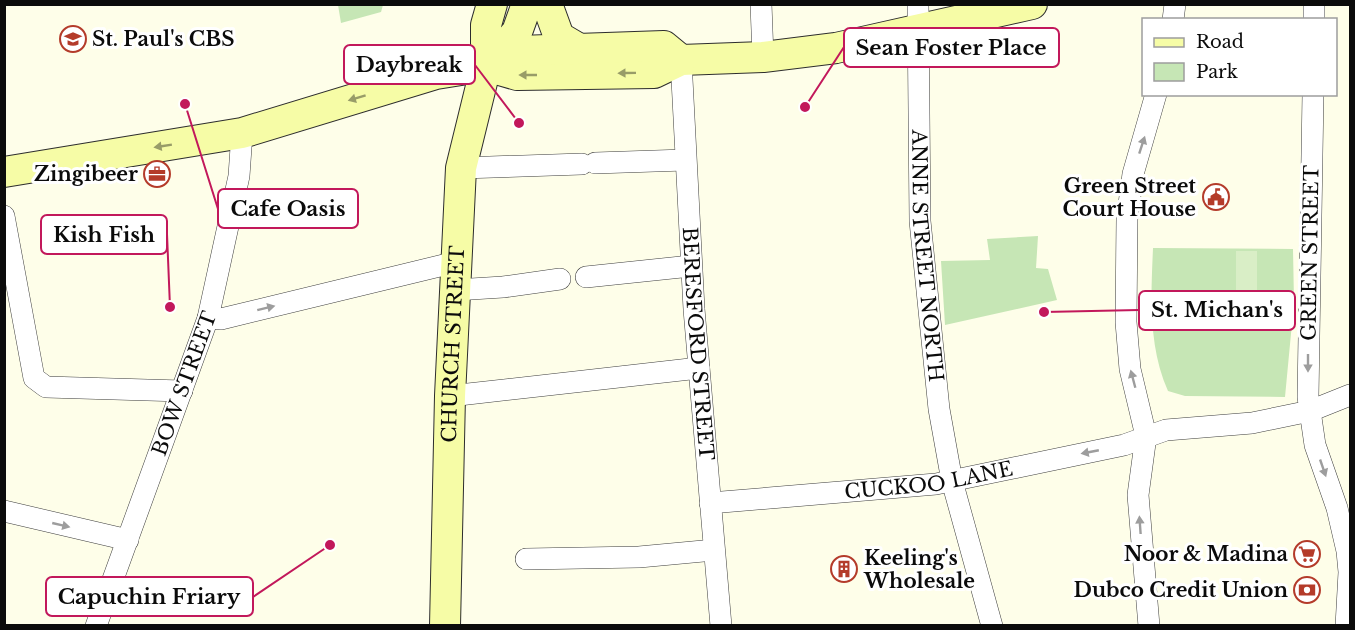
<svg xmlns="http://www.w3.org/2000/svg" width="1355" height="630" viewBox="0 0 1355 630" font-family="'Libre Baskerville',serif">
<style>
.green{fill:#c6e6b5}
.pitch{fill:#d9eec6}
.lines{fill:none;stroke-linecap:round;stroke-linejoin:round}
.street-casing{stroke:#3e3e3e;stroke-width:22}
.secondary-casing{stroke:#2d2d2d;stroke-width:32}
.street{stroke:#fff;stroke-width:21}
.secondary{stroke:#f6fca6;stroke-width:30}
.oneway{fill:#989c68}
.oneway2{fill:#9d9d9d}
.labels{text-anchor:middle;stroke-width:6;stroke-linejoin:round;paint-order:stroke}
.poi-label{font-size:20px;font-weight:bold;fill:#0b0b0b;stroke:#fff;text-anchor:end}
.street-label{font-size:20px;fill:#0b0b0b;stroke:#fff}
.leader{fill:none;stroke:#c2185b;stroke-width:2}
.callout-dot{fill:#c2185b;stroke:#fff;stroke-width:2}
.callout{fill:#fff;stroke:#c2185b;stroke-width:2}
.callout-label{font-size:21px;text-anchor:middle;font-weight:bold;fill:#0b0b0b}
</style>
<rect width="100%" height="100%" fill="#fefee9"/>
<g class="green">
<polygon points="338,5 338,4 383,5 381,12 341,23"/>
<polygon points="1038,236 1036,268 1048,269 1057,300 945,325 941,261 990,260 987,239"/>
<path d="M1153 248 1293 249 1294 302 1285 397 1185 396 1168 391C1148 346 1151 296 1153 248Z"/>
</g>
<rect class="pitch" x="1236" y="251" width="21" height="40"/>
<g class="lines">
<defs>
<g id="street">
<polyline points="761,4 763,57"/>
<path id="s1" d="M918 4 920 221 939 409 952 481 992 626"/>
<polyline points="1173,20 1175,4"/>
<polyline points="1314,20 1314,4"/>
<path id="s2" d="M681 60 694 309 721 626"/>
<polyline points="1313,94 1308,397 1315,445 1337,508 1347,551 1349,572 1346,626"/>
<polyline points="595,163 685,160"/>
<polyline points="461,168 582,164"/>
<polyline points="4,216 34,378 46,387 182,391"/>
<polyline points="586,277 691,266"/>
<polyline points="455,290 503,287 560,279"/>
<polyline points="208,318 221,319 456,262"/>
<polyline points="450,396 699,368"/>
<path id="s3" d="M710 503 936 484 1124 445 1166 430 1252 423 1310 411 1350 395"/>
<polyline points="4,511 128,540"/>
<polyline points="526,559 639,557 714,550"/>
<path id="s4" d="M96 626 208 318 239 176 242 133"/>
<polyline points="1149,626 1138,495 1146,436 1130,369 1126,322 1127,219 1133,174 1156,94"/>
</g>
<g id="secondary">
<polyline points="547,4 559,37 576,47"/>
<polyline points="492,60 517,32 527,4"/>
<polyline points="486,66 517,75 654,73 681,60 763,57 836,48 1032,4"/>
<polyline points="4,172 242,133 436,74 486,66 519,51 664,46 681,60"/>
<path id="s5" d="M445 626 450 396 461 168 486 66V25L492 4"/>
</g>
</defs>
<use href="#street" class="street-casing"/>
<use href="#secondary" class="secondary-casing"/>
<use href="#street" class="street"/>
<use href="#secondary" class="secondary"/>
</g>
<defs><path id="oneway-solid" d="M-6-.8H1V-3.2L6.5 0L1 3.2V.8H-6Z" transform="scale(1.5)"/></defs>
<g class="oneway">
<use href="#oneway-solid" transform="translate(627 73) rotate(179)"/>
<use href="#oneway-solid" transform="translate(528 75) rotate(-180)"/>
<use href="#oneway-solid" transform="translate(357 98) rotate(163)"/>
<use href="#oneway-solid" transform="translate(163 146) rotate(171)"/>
</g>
<g class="oneway2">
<use href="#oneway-solid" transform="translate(1142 145) rotate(-72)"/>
<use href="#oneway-solid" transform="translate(266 308) rotate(-14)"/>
<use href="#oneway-solid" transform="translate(1308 363) rotate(90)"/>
<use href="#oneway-solid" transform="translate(1133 379) rotate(-105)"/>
<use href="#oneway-solid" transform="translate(1090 452) rotate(169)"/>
<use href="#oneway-solid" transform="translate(1323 468) rotate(71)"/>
<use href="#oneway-solid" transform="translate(61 525) rotate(13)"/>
<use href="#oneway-solid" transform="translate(1140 525) rotate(-94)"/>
</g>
<defs>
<symbol id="school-ring" viewBox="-11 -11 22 22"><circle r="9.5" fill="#fff" stroke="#b43b2a" stroke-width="1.5"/><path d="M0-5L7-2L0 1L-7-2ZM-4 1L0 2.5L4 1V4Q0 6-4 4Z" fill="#b43b2a"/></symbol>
<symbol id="office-ring" viewBox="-11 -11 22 22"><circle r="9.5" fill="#fff" stroke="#b43b2a" stroke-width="1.5"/><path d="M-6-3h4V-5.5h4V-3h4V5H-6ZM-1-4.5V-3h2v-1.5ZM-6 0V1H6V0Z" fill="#b43b2a"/></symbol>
<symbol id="civic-ring" viewBox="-11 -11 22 22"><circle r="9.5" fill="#fff" stroke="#b43b2a" stroke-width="1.5"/><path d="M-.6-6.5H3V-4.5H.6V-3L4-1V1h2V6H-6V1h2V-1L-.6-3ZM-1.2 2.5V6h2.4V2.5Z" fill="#b43b2a"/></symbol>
<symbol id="supermarket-ring" viewBox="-11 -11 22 22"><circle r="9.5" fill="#fff" stroke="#b43b2a" stroke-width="1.5"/><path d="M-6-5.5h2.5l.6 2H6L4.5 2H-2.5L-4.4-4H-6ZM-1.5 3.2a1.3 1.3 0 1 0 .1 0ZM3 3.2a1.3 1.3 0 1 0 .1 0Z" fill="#b43b2a"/></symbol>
<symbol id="building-ring" viewBox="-11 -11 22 22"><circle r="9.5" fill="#fff" stroke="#b43b2a" stroke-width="1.5"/><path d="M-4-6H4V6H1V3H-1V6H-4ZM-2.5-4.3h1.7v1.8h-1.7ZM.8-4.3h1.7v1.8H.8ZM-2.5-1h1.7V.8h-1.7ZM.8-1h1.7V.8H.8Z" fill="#b43b2a"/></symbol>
<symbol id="bank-ring" viewBox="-11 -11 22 22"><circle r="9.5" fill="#fff" stroke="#b43b2a" stroke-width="1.5"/><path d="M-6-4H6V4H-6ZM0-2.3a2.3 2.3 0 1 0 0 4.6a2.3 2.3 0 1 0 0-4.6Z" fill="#b43b2a"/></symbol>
</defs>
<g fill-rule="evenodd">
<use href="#school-ring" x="58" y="24" width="30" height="30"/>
<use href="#office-ring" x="142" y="159" width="30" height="30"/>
<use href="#civic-ring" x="1201" y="182" width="30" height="30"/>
<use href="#supermarket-ring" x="1292" y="539" width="30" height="30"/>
<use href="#building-ring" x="829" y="554" width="30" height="30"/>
<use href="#bank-ring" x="1292" y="575" width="30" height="30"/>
</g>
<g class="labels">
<g class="poi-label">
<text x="92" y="46" text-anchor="start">St. Paul's CBS</text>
<text x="138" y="181">Zingibeer</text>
<text x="1196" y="193">Green Street<tspan x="1196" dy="23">Court House</tspan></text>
<text x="1288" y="561">Noor &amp; Madina</text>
<text x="864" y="565" text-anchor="start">Keeling's<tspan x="864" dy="23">Wholesale</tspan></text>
<text x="1288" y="597">Dubco Credit Union</text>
</g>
<g class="street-label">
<text transform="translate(1310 253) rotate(-89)" y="7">GREEN STREET</text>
<text dy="7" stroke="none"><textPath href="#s1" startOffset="252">ANNE STREET NORTH</textPath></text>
<text dy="7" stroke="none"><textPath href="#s2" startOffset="284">BERESFORD STREET</textPath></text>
<text dy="7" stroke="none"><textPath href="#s5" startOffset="282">CHURCH STREET</textPath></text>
<text dy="7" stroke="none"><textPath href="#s4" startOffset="258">BOW STREET</textPath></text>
<text dy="7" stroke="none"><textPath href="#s3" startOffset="220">CUCKOO LANE</textPath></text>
</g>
</g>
<path class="leader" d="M805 107L844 47M519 123L475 65M185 104L218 209M170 307L167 234M1044 312L1139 310M330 545L253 597"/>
<g class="callout-dot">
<circle cx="805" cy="107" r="6"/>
<circle cx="519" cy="123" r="6"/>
<circle cx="185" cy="104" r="6"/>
<circle cx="170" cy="307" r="6"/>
<circle cx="1044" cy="312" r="6"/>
<circle cx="330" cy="545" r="6"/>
</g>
<g class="callout">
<rect x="844" y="28" width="215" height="39" rx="6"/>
<rect x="344" y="45" width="131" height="39" rx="6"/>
<rect x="218" y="189" width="140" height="39" rx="6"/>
<rect x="41" y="215" width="126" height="39" rx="6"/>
<rect x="1139" y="291" width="156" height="39" rx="6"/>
<rect x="46" y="577" width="207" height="39" rx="6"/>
</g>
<g class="callout-label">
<text x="951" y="55">Sean Foster Place</text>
<text x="409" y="72">Daybreak</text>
<text x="288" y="216">Cafe Oasis</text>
<text x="104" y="242">Kish Fish</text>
<text x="1217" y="317">St. Michan's</text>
<text x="149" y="604">Capuchin Friary</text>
</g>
<rect width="1355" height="630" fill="none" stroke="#0b0b0b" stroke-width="12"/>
<rect x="1142" y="18" width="195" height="78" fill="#ffffff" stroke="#9d9d9d" stroke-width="1.5"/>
<rect x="1154" y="38" width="30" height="9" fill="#f6fca6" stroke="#9d9d9d" stroke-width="1.5"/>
<text x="1196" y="48" font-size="18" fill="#0b0b0b">Road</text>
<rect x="1154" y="63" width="30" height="18" fill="#c6e6b5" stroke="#9d9d9d" stroke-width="1.5"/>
<text x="1196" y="78" font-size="18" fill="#0b0b0b">Park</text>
</svg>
